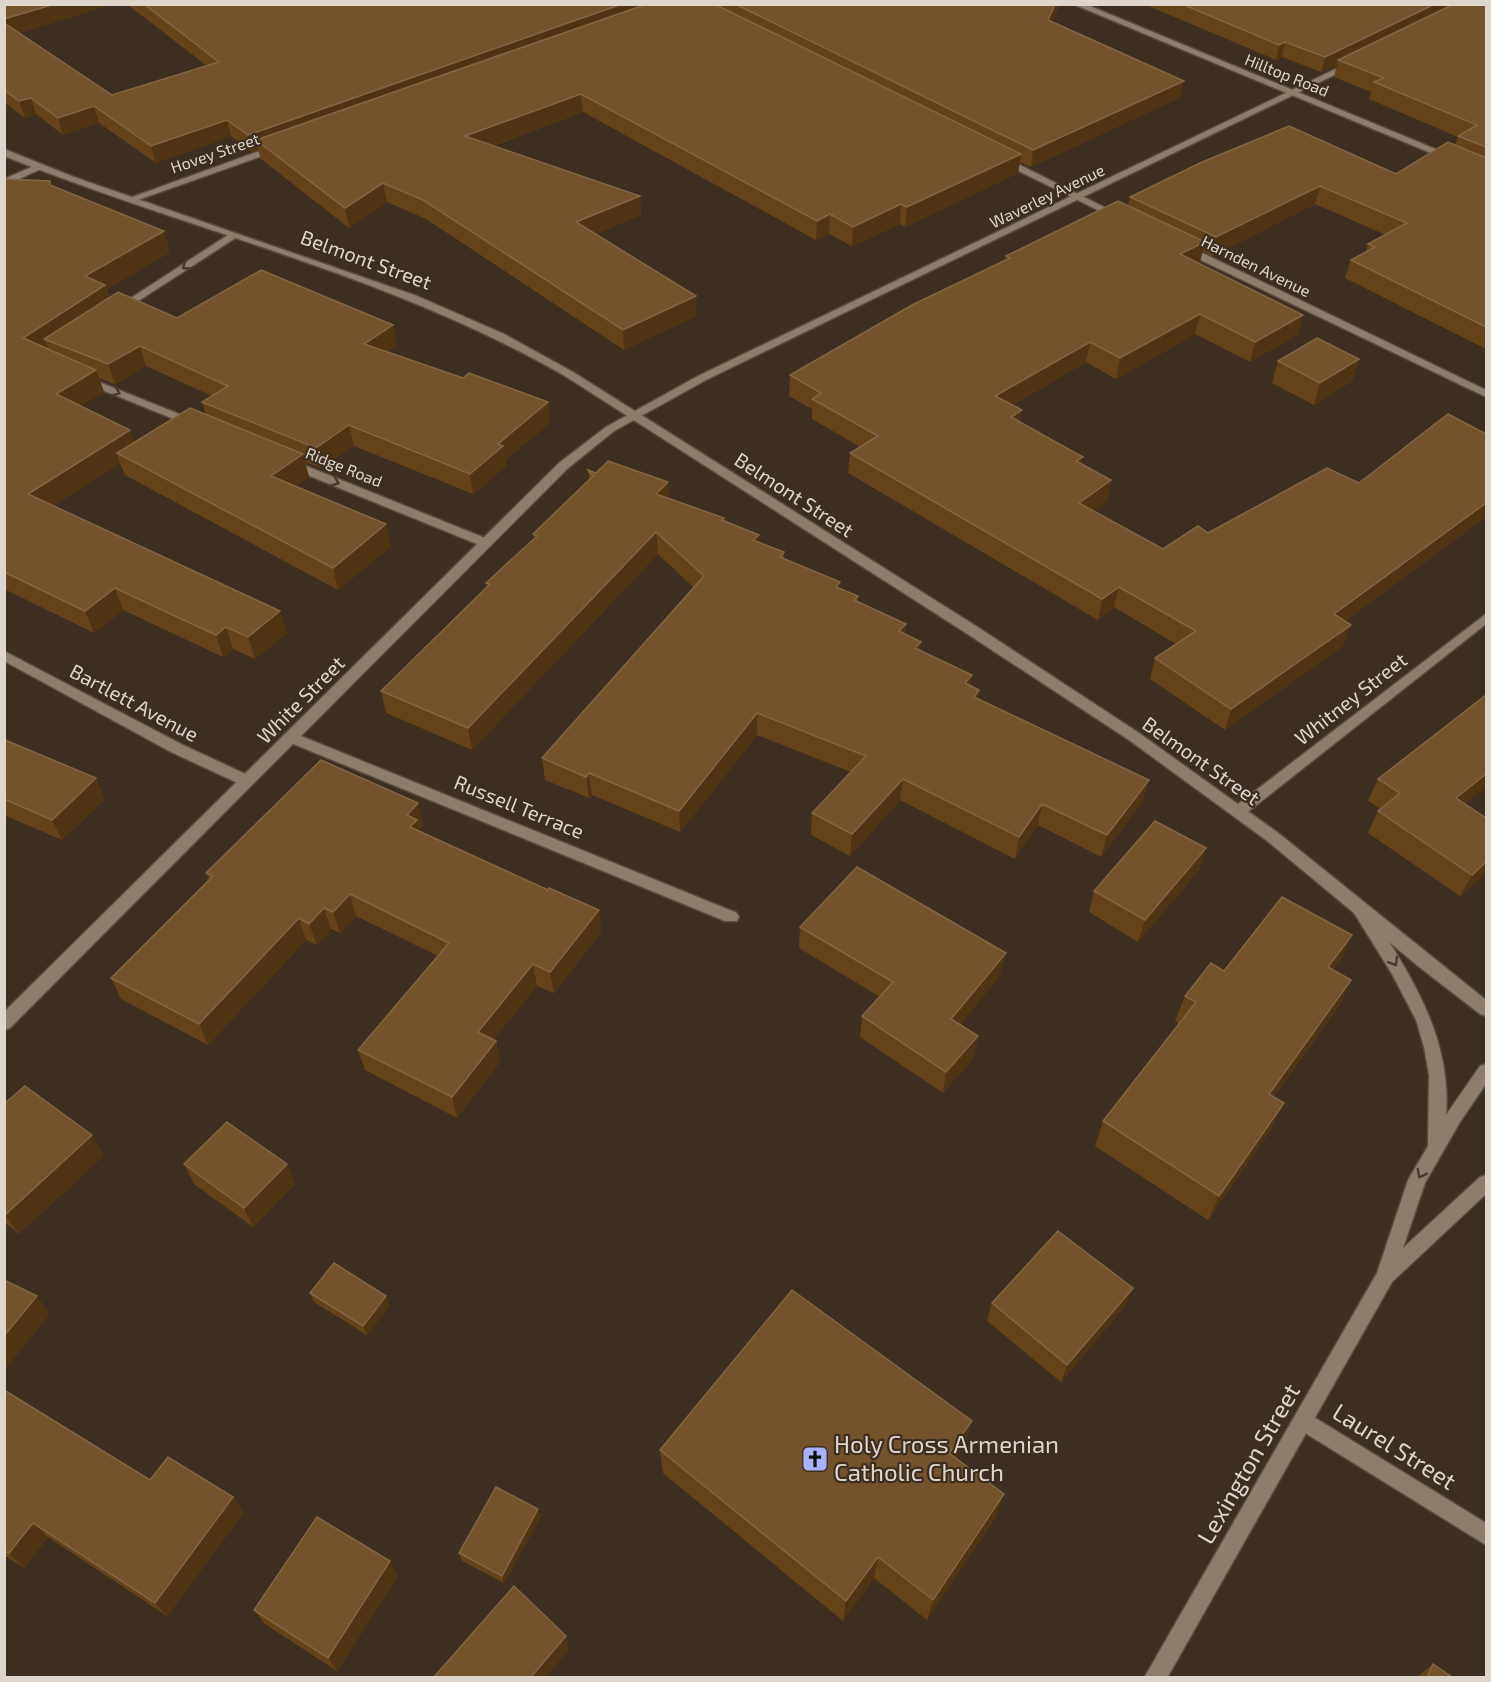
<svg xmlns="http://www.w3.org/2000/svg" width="1491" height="1682" viewBox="0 0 1491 1682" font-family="'Exo 2',sans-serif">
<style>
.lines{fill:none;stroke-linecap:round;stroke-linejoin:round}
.minor-casing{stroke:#574b40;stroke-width:3}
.tertiary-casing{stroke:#574b40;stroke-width:3}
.secondary-casing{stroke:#574b40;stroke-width:3}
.minor{fill:#8d7d6d;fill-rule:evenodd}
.tertiary{fill:#8d7d6d;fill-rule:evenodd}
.secondary{fill:#8d7d6d;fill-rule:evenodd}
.wall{fill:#654319;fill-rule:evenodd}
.shaded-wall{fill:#4f3413}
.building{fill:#72532c;stroke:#836745;stroke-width:1.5}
.oneway{stroke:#483a2c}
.labels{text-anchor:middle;stroke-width:4.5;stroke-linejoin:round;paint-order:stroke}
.far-street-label{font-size:16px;fill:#ded5cd;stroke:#3c2e20}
.street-label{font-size:20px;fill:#ded5cd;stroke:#3c2e20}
.near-poi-label{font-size:24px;fill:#ded5cd;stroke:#3c2e20;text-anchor:start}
.near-street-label{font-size:24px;fill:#ded5cd;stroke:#3c2e20}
</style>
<rect width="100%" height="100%" fill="#3c2e20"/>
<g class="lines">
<defs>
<g id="minor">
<polygon points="1073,4 1085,4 1486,170 1486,176"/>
<polygon points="276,145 279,146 279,150 132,202 124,200"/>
<polygon points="998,157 1004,157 1124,217 1116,219 998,161"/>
<polygon points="38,164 43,167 41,169 4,186 4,179"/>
<polygon points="231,233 240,235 123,311 114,309"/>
<polygon points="1180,246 1188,246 1486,390 1486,397 1180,250"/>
<polygon points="84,376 199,422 201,424 195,427 191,426 80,381 78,379"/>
<polygon points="289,459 490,540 492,543 490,546 482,546 285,466 283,463"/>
<polygon points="1486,614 1486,624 1244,815 1234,815 1232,811 1234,807"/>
<polygon points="4,651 181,744 252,777 254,781 247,786 242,785 171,752 4,661"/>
<polygon points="291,732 737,913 739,917 737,921 725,921 286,741 284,737"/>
<polygon points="1304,1411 1486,1523 1486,1545 1297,1428 1294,1421 1297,1414"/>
</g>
<g id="tertiary">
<polygon points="1348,63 1355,65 706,380 614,431 567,469 10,1028 4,1030 4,1012 559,463 606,427 698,376"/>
<path d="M1362 907 1368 909C1409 972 1452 1036 1446 1115L1480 1066 1486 1064V1084L1460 1122 1425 1183 1403 1248 1480 1177 1486 1175V1194L1392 1282 1167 1678H1144L1377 1273 1408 1180 1428 1146 1429 1075 1424 1047 1416 1020 1392 974 1354 913 1356 909Z"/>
</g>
<path id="secondary" d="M4 149 74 177 417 296 504 334 573 372 976 626 1139 733 1277 832 1486 1000V1016L1480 1014 1418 966 1266 840 1129 740 966 633 565 376C390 275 191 231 4 156Z"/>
</defs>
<use href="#minor" class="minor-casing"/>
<use href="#tertiary" class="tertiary-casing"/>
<use href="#secondary" class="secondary-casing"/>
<use href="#minor" class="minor"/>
<use href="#tertiary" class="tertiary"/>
<use href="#secondary" class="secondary"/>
</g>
<g class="wall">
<polygon points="4,4 112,4 19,33 112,95 207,66 127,4 1060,4 1052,22 1181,97 1031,167 1020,162 1018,173 905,227 900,224 852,246 829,234 816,240 583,112 493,146 640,196 641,215 595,234 696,316 624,350 426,219 387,202 349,228 261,159 258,150 252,152 231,136 156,163 99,123 63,135 36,114 25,118 4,102"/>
<polygon points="1144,4 1450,4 1449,7 1486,7 1486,349 1345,278 1351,260 1366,252 1368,244 1386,235 1315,204 1212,256 1202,251 1200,262 1198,263 1303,315 1297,335 1250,362 1195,334 1116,379 1086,362 1012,405 1020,422 1083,457 1081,464 1111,480 1107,501 1093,511 1163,549 1208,533 1359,483 1486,434 1486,517 1345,621 1343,646 1225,730 1150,679 1155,658 1176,644 1114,607 1098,620 848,473 850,453 860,447 812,419 812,409 789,396 790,375 1005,261 1006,256 1128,206 1130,197 1396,174 1455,145 1458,137 1369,99 1371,92 1334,77 1337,64 1321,72 1282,57 1276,60"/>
<path d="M4 179 52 186 170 252 107 289 109 298 177 318 397 345 387 351 463 378 548 402 550 423 505 460 506 466 473 494 354 446 321 468 305 462 309 477 295 486 386 524 391 546 338 590 125 475 120 463 53 506 287 633 255 659 233 649 223 657 123 610 94 633 4 589ZM146 366 212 396 202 402 206 415 134 442 80 406 104 392 99 378 115 384Z"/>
<polygon points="1359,359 1352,381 1314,405 1272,383 1278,361"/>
<polygon points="588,470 596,473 668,482 669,498 724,521 759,542 784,552 784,558 840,588 858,596 858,602 906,624 905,634 920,650 971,686 979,690 978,699 1143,801 1101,857 1038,825 1015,859 900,800 850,856 811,835 812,813 851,772 757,735 680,832 592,795 589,798 545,780 542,758 694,588 658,554 472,750 386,713 381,691 487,587 486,583 534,539 533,534 589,480"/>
<polygon points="4,741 105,799 62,840 4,815"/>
<polygon points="1378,779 1465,804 1486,818 1486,873 1460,896 1368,833 1378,811 1381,809 1368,801"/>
<polygon points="418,803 423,825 419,829 419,831 548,890 599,910 601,932 554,993 537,986 493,1040 496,1041 500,1062 457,1118 365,1070 358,1050 438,956 356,916 340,933 331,929 317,945 306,940 208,1045 121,999 111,978 209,880 206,873"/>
<polygon points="1206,848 1199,870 1138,942 1089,912 1094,891"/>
<polygon points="800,927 1001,974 960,1025 978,1036 974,1057 943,1093 860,1037 862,1016 880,997 799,948"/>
<polygon points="1340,961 1333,970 1351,980 1339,1006 1274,1097 1272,1128 1208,1220 1095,1146 1103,1121 1179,1024 1175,1021 1185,996 1224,971"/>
<polygon points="4,1104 104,1155 19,1234 4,1222"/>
<polygon points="184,1164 287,1164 295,1184 253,1227 194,1184"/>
<polygon points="1133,1288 1125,1306 1061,1382 987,1321 992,1303"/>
<polygon points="310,1293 390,1305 367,1335 314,1302"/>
<polygon points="4,1390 150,1480 244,1512 167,1616 48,1537 24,1568 4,1555"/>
<polygon points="965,1445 956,1458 996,1517 927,1620 874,1578 843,1621 663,1473 660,1450"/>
<polygon points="541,1516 504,1583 462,1561 459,1553"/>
<polygon points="398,1576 337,1671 265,1624 254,1610"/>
<polygon points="1433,1664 1452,1677 1417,1677"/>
</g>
<g class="shaded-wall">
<polygon points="55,4 112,4 6,37 4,33 4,19"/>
<polygon points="622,4 667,4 256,140 258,150 252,152 248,135"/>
<polygon points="1055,4 1060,4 1046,36 1048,20"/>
<polygon points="1435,4 1450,4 1448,11 1338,60 1337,64 1321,72 1325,57"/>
<polygon points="1285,42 1282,57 1276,60 1279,45"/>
<polygon points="1184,81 1181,97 1031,167 1033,150"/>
<polygon points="581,94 583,112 467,155 465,136"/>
<polygon points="31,98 36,114 25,118 19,101"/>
<polygon points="94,106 99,123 63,135 58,118"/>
<polygon points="227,120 231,136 156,163 151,146"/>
<polygon points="1021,154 1018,173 905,227 907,207"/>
<polygon points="383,183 387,202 349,228 345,208"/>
<polygon points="1320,186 1315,204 1212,256 1216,237"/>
<polygon points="640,196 641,215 578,242 576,222"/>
<polygon points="901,204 900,224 852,246 853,227"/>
<polygon points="830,214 829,234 816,240 817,221"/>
<polygon points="164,231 170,252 107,289 112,306 44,339 48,348 31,359 23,338 85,276"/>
<polygon points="1205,242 1200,262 1176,274 1180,254"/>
<polygon points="696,296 696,316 624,350 623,330"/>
<polygon points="1200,314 1195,334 1116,379 1120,358"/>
<polygon points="1303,315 1297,335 1250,362 1255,342"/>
<polygon points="393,325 397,345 368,364 364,344"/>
<polygon points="1090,342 1086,362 992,416 995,396"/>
<polygon points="140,346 146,366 115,384 108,364"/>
<polygon points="1359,359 1352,381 1314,405 1320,383"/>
<polygon points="96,370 104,392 64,416 56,394"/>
<polygon points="548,402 550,423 505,460 506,466 473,494 470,474 498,444"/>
<polygon points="1022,410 1019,431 1011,417"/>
<polygon points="349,425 354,446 321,468 316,448"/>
<polygon points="130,430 138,452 117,453 120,463 37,516 28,494"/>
<polygon points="303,454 309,477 277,498 271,476"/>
<polygon points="1083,457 1079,478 1076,461"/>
<polygon points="1111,480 1107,501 1075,524 1079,503"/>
<polygon points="668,482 669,504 656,494"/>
<polygon points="1486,503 1486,517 1326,635 1334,614"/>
<polygon points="386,524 391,546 338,590 333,568"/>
<polygon points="656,532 658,554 472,750 468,728"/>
<polygon points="759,535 759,557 753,540"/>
<polygon points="1119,587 1114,607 1098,620 1102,599"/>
<polygon points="115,588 123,610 94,633 85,611"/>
<polygon points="280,611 287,633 255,659 248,637"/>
<polygon points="906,624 904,646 899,631"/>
<polygon points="1351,625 1343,646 1225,730 1231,709"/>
<polygon points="226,627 233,649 223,657 216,635"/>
<polygon points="921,642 919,664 915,648"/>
<polygon points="972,675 969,697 965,683"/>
<polygon points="979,690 976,712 974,697"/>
<polygon points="757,713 757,735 680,832 679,811"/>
<polygon points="589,773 592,795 589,798 586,777"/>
<polygon points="1486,774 1486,787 1445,820 1456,798"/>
<polygon points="96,778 105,799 62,840 52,820"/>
<polygon points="903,779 900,800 850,856 852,834"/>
<polygon points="1149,780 1143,801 1101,857 1107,835"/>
<polygon points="418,803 423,825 419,829 422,842 415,849 407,815"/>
<polygon points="1042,804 1038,825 1015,859 1019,837"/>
<polygon points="1206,848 1199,870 1138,942 1145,920"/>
<polygon points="1486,862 1486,873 1460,896 1472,875"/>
<polygon points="350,894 356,916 340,933 333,912"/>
<polygon points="324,908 331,929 317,945 309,924"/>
<polygon points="599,910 601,932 554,993 550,972"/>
<polygon points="299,918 306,940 208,1045 199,1024"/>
<polygon points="1352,935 1340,961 1316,993 1328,967"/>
<polygon points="1006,953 1001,974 948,1040 951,1019"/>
<polygon points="533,964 537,986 483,1053 478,1032"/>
<polygon points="1351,980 1339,1006 1258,1119 1269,1094"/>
<polygon points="978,1036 974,1057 943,1093 946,1072"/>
<polygon points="496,1041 500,1062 457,1118 452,1097"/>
<polygon points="1284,1103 1272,1128 1208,1220 1219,1196"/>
<polygon points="92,1135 104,1155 19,1234 5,1215"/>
<polygon points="287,1164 295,1184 253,1227 244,1208"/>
<polygon points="1133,1288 1125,1306 1061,1382 1067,1365"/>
<polygon points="37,1296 50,1314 4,1371 4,1336"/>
<polygon points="386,1296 390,1305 367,1335 363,1326"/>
<polygon points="972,1421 965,1445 943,1477 949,1453"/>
<polygon points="1004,1494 996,1517 927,1620 933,1600"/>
<polygon points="233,1497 244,1512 167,1616 155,1603"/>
<polygon points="538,1509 541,1516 504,1583 502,1576"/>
<polygon points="33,1523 48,1537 24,1568 9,1553"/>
<polygon points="878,1557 874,1578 843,1621 846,1601"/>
<polygon points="390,1561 398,1576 337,1671 328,1658"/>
<polygon points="566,1636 570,1649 546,1677 530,1677"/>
</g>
<g class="building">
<polygon points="4,4 55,4 4,19"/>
<polygon points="144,4 622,4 248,135 227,120 151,146 94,106 58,118 31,98 19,101 4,90 4,23 112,95 219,62"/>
<polygon points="647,4 714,4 1021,154 907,207 901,204 853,227 830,214 817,221 581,94 465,136 640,196 576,222 696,296 623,330 423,200 383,183 345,208 256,140"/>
<polygon points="735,4 1055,4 1048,20 1184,81 1033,150"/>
<polygon points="1182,4 1435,4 1325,57 1285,42 1279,45"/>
<polygon points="1454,4 1481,4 1486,7 1486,147 1458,136 1477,125 1374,82 1384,78 1338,60"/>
<polygon points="1289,126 1396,174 1448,142 1486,158 1486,327 1351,260 1375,247 1368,244 1407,223 1320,186 1216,237 1130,197 1200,163"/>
<polygon points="4,179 50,181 50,185 164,231 85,276 105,285 23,338 96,370 56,394 130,430 28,494 280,611 248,637 226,627 216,635 115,588 85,611 4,572"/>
<polygon points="1118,201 1205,242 1180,254 1303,315 1255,342 1200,314 1120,358 1090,342 995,396 1022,410 1011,417 1083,457 1076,461 1111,480 1079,503 1163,549 1198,526 1208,533 1327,468 1359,483 1448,414 1486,434 1486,503 1334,614 1351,625 1231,709 1155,658 1196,631 1119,587 1102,599 850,453 878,436 812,399 821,393 790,375 912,305 1010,258 1006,256"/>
<polygon points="261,270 393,325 364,344 463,378 469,373 548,402 498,444 503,446 470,474 349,425 316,448 202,402 228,386 140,346 108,364 44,339 118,292 177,318"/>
<polygon points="1317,338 1359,359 1320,383 1278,361"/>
<polygon points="190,408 303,454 271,476 386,524 333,568 117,453"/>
<polygon points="608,461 668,482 656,494 724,518 722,520 759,535 753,540 784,552 780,557 840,582 836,587 858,596 854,600 906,624 899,631 921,642 915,648 972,675 965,683 979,690 974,697 1149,780 1107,835 1042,804 1019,837 903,779 852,834 812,813 866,756 757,713 679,811 589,773 586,777 542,758 704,576 656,532 468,728 381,691 490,584 486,583 537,536 533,534 593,476 588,470 596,473"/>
<polygon points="1486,695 1486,774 1456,798 1486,818 1486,862 1472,875 1378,811 1400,793 1378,779"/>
<polygon points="5,740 96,778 52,820 4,799 4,741"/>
<polygon points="321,760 418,803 407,815 417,820 410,827 548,890 549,888 599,910 550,972 533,964 478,1032 496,1041 452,1097 358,1050 449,943 350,894 333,912 324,908 309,924 299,918 199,1024 111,978 213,876 206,873"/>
<polygon points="1155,821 1206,848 1145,920 1094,891"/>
<polygon points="857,867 1006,953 951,1019 978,1036 946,1072 862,1016 893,982 800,927"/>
<polygon points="1282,897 1352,935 1328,967 1351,980 1269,1094 1284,1103 1219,1196 1103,1121 1196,1002 1185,996 1211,963 1224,971"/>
<polygon points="25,1086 92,1135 5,1215 4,1104"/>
<polygon points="227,1122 287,1164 244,1208 184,1164"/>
<polygon points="1058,1231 1133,1288 1067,1365 992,1303"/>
<polygon points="334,1263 386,1296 363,1326 310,1293"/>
<polygon points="4,1280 37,1296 4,1336"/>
<polygon points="792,1290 972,1421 949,1453 1004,1494 933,1600 878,1557 846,1601 660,1450"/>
<polygon points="4,1390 150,1480 168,1457 233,1497 155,1603 33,1523 9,1553 4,1551"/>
<polygon points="496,1487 538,1509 502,1576 459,1553"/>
<polygon points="317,1517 390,1561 328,1658 254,1610"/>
<polygon points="514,1586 566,1636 531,1677 434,1677"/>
<polygon points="1433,1664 1452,1677 1427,1677"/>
</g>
<defs><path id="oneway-chevron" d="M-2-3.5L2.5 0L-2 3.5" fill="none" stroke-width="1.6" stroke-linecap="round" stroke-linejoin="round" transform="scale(1.5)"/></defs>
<g class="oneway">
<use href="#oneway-chevron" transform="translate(186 266) rotate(147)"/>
<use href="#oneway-chevron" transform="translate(116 392) rotate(22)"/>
<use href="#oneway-chevron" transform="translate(335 482) rotate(22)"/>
<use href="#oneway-chevron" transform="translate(1394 962) rotate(58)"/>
<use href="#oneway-chevron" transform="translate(1421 1174) rotate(117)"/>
</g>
<defs>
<symbol id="church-square" viewBox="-11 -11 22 22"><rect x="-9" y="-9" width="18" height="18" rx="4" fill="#a9b0fc" stroke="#3c2e20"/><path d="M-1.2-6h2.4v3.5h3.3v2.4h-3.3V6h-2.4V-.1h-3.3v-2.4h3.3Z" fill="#111"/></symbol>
</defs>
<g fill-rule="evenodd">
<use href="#church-square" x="800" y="1444" width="30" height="30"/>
</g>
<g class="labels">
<g class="far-street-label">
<text transform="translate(1287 75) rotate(22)" y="6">Hilltop Road</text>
<text transform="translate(215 153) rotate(-19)" y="6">Hovey Street</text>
<text transform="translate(1047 196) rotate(-26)" y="6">Waverley Avenue</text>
<text transform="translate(1256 266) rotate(26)" y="6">Harnden Avenue</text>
<text transform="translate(344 467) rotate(22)" y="6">Ridge Road</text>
</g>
<g class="street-label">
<text transform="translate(366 260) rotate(20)" y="7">Belmont Street</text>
<text transform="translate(794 495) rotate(33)" y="7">Belmont Street</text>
<text transform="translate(1351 699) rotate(-38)" y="7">Whitney Street</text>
<text transform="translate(301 700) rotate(-45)" y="7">White Street</text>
<text transform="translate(134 703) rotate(28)" y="7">Bartlett Avenue</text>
<text transform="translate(1201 761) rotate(35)" y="7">Belmont Street</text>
<text transform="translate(519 807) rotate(22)" y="7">Russell Terrace</text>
</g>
<g class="near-poi-label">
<text x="834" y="1453">Holy Cross Armenian<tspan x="834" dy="28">Catholic Church</tspan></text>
</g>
<g class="near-street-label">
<text transform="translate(1394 1447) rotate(32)" y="8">Laurel Street</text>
<text transform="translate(1249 1464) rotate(-60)" y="8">Lexington Street</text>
</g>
</g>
<rect width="1491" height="1682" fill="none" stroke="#ded5cd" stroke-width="12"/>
</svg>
